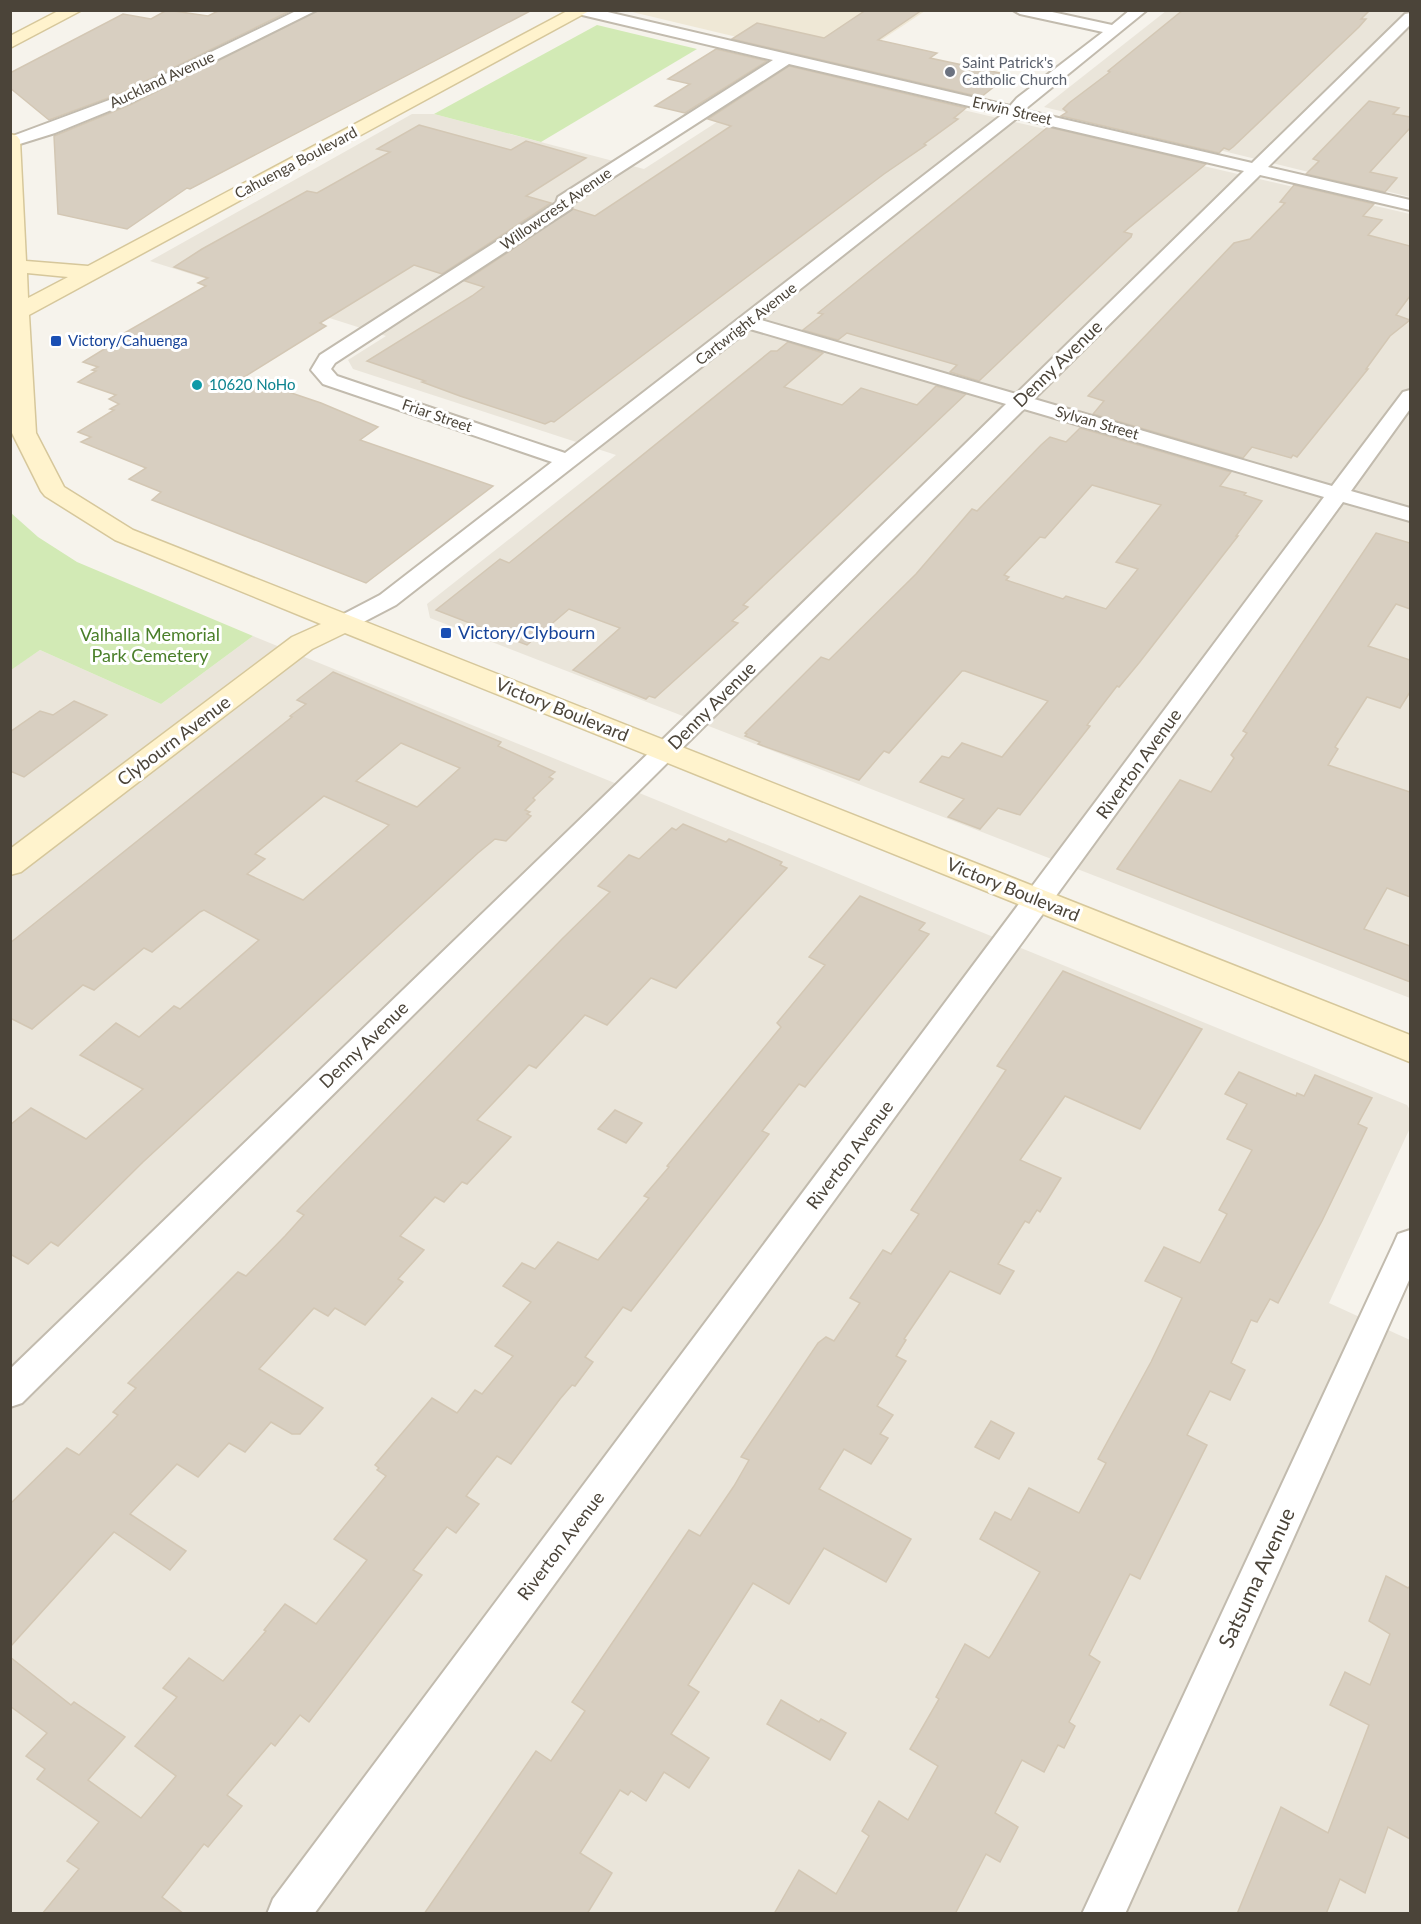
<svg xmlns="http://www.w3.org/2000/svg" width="1421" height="1924" viewBox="0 0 1421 1924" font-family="Lato,sans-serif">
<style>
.residential{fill:#eae5da}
.education{fill:#efe8d6}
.green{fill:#d2eab5}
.building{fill:#d8cfc1;stroke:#d3c7b4;stroke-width:1.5;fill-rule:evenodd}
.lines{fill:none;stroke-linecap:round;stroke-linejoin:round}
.street-casing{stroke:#c2bbae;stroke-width:4}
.secondary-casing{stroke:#d6c79b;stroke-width:3}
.street{fill:#fff;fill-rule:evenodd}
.secondary{fill:#fff3cd;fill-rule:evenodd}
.worship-dot{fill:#6b7280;stroke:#fff;stroke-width:2}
.transit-dot{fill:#1a4fb4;stroke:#fff;stroke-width:2}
.culture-dot{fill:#0f9aa8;stroke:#fff;stroke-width:2}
.labels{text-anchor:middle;stroke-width:6;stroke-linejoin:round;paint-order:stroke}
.far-worship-label{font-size:15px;fill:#5b616d;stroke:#fff;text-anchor:start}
.far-street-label{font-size:15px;fill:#4b4439;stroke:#fff}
.far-transit-label{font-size:15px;fill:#164399;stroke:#fff;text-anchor:start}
.far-culture-label{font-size:15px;fill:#0d838f;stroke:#fff;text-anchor:start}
.street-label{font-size:18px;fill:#4b4439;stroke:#fff}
.transit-label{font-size:18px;fill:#164399;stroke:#fff;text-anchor:start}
.park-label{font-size:18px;fill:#4a7f2a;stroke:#fff}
.near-street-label{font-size:21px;fill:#4b4439;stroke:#fff}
</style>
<rect width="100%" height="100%" fill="#f6f3ec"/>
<g class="residential">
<polygon points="1166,11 1410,11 1410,197 1044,107"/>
<polygon points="800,72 1410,214 1410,998 430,618 427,604 616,455 353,369 348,360 386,336 150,261 412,114 434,114 644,169 793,73"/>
<polygon points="253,636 1407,1105 1410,1110 1410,1128 1329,1303 1410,1340 1410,1913 11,1913 10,670 40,650 161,704"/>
</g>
<polygon class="education" points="628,11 925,11 871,47 833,60"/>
<g class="green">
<polygon points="597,25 697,49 541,142 434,114"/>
<polygon points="11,513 38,537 77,562 253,636 161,704 40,650 11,670"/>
</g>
<g class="building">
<polygon points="167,10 208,16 220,10 292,10 119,94 49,120 10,88 10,73 123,14 151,19"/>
<polygon points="319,10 532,10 190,189 187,188 127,229 58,214 54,136 132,104"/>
<polygon points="866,10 922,10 878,40 937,53 930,58 1009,75 981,97 732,39 757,23 824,38"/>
<polygon points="1183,10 1370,10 1361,19 1366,19 1359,27 1233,147 1229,150 1224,148 1219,153 1061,116 1067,112 1063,109 1069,103 1110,72 1108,71"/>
<polygon points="716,49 767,61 685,113 655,106 690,84 668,79"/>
<polygon points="789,66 966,108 954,118 958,119 924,144 926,145 884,174 554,422 551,421 545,424 460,396 422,382 425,381 367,361 472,296 484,287 465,281 573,209 595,216 731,126 708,119"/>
<polygon points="1369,101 1399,108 1393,114 1410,117 1410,128 1370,172 1397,178 1385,192 1306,174 1319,161 1313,159"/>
<polygon points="419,125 511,150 526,141 586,158 526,196 551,203 442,274 414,265 320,323 326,326 244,377 321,403 378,427 360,440 493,486 366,583 152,500 161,492 129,479 146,468 81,442 91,437 78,432 114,410 110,409 119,404 109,399 116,395 78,382 96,371 92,370 98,367 83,362 106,348 102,346 206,286 198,283 208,278 174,267 202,249 307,191 317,193 390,152 377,149"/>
<polygon points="1048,127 1206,164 1124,232 1132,234 1131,237 979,381 950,372 957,365 847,333 838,340 803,330 823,314 818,313"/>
<polygon points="1294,185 1374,204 1363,216 1382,220 1368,235 1410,246 1410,296 1396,315 1410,320 1390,336 1366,369 1368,369 1297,457 1293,455 1291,458 1252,447 1243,458 1093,414 1104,401 1088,396 1234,243 1250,239 1285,203 1280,202"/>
<polygon points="788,342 823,353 784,387 842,405 861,388 917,405 936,386 966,394 743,605 748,607 732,621 738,623 655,698 649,696 646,699 573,670 620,628 569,609 527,645 436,610 500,559 509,563 771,351 777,351"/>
<path d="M1080 428 1231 472 1220 486 1246 493 1244 495 1262 501 1236 536H1238L1139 663 1119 687 1117 686 1087 725 1090 726 1020 815 998 808 980 829 948 817 964 799 920 782 942 756 949 758 962 743 1002 757 1048 701 965 671H962L889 753 884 751 859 780 758 744 760 742 745 736 747 734 745 733 821 657 829 660 916 574 972 509 977 511 1041 445 1050 437 1066 442ZM1092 485 1161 505 1116 562 1138 569 1106 609 1066 596 1063 599 1006 580 1009 577 1004 575 1040 537 1045 538Z"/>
<polygon points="1376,533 1410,543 1410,609 1396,604 1368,646 1410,660 1410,692 1400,708 1367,697 1335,747 1338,749 1328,765 1410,792 1410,897 1387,888 1364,929 1410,946 1410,982 1117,869 1180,780 1211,792 1234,758 1231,755 1247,733 1243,731"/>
<path d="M333 672 501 742 498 746 555 772 549 777 553 779 533 798 535 800 525 810 530 812 527 814 531 816 506 841 495 839 478 853 143 1162 58 1246 51 1242 28 1264 10 1254V1125L31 1108 86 1139 143 1089 80 1055 116 1023 139 1037 174 1006 180 1009 259 940 204 910 200 912 152 952 144 948 94 990 83 985 32 1029 10 1018V943L292 717 290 716 306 704 297 700ZM401 743 460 768 417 807 356 781ZM324 796 389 825 303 900 247 874 265 859 255 854Z"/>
<polygon points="74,701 107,715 24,777 10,771 10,732 40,711 53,715"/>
<polygon points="683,824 726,842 729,839 782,862 780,865 787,868 676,988 651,978 607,1025 585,1015 536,1068 529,1065 477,1120 511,1137 467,1184 462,1182 444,1202 435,1197 400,1236 424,1250 398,1279 403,1282 365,1325 335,1308 328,1316 314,1308 259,1369 323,1408 300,1434 292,1434 271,1422 245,1452 229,1443 198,1477 177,1464 130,1514 186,1551 170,1570 114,1532 10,1647 10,1504 67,1448 79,1455 118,1415 113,1412 136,1388 128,1383 238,1272 246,1276 285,1236 304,1215 297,1211 562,939 610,892 598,886 629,855 639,859 672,828 676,830"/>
<polygon points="860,896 925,923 919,930 929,934 805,1087 799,1084 762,1131 769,1134 631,1311 623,1307 585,1357 593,1362 575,1386 572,1385 560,1399 511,1464 497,1456 466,1496 479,1504 456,1533 447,1527 413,1570 422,1575 309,1722 300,1715 275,1746 271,1743 227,1795 242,1806 208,1847 204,1844 162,1897 184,1914 42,1914 79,1869 67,1861 99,1822 37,1779 45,1769 26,1756 47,1733 10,1706 10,1657 71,1705 74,1702 125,1737 88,1780 141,1818 176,1776 135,1746 177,1697 163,1688 189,1658 223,1681 266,1631 264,1630 285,1604 316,1624 367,1560 334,1539 386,1476 377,1470 379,1468 375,1465 432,1398 457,1413 475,1390 482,1394 513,1356 495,1346 531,1302 503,1286 522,1263 535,1269 558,1242 598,1260 649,1198 644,1196 669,1167 667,1166 781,1027 777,1023 825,965 809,957"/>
<polygon points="1063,971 1202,1029 1140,1129 1065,1096 1020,1160 1061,1178 1040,1212 1037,1210 1029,1223 1025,1221 998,1264 1014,1271 1000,1294 950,1271 904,1339 906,1340 896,1356 906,1361 877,1406 893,1415 880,1434 888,1438 871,1464 844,1449 819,1489 911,1539 886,1582 824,1548 789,1604 753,1583 688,1685 699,1692 671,1734 709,1758 689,1788 664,1772 646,1801 631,1791 628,1795 620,1790 580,1853 612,1873 587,1914 424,1914 536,1751 551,1761 585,1711 572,1702 689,1530 700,1536 734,1486 749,1460 741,1457 818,1343 826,1337 834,1341 860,1303 850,1298 883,1250 891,1254 919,1214 911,1210 1006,1070 997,1066"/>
<polygon points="1239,1072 1296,1096 1297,1093 1304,1096 1315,1075 1372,1098 1358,1124 1367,1128 1322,1221 1278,1303 1270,1299 1257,1322 1251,1320 1231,1363 1245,1370 1230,1400 1210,1391 1187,1435 1207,1445 1140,1579 1130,1574 1089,1655 1100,1662 1069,1722 1075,1726 1064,1748 1058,1745 1044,1772 1022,1760 995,1813 1018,1827 1000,1862 986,1854 955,1914 774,1914 799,1870 836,1894 869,1836 862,1831 879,1801 908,1820 938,1766 910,1749 939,1699 936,1697 965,1644 989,1658 992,1654 1040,1572 980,1539 995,1512 1011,1520 1029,1488 1079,1513 1106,1463 1098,1459 1151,1362 1182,1298 1145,1281 1164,1247 1200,1263 1227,1214 1219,1210 1252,1150 1227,1139 1247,1104 1225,1094"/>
<polygon points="615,1110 642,1123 626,1143 598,1129"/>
<polygon points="991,1421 1014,1433 999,1459 975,1447"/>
<polygon points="1386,1576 1408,1588 1410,1586 1410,1839 1388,1827 1365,1893 1340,1879 1326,1914 1237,1914 1281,1807 1328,1833 1369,1725 1330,1705 1345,1672 1370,1685 1390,1634 1369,1621"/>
<polygon points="781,1700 819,1722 821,1719 846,1733 830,1760 767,1724"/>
</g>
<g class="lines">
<defs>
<g id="street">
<polygon points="298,10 317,10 131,102 55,133 10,147 10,137 120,96"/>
<path d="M571 10H599L1010 106 1017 98 1103 32 1020 14 1013 10H1043L1112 25 1130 10H1147L1024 110 1252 163 1405 14 1410 13V25L1268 167 1410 200V210L1260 175 1034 399 1332 486 1403 392 1410 390V409L1351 491 1410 508V521L1343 502 314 1914H267L273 1899 1324 497 1024 409 22 1403 10 1407V1369L657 745 1006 404 750 329 396 605 350 629 342 631 334 629 330 624 334 619 380 595 552 462 323 384 311 370 320 355 556 203 558 197 773 60 578 14ZM789 64 1003 114 565 453 337 376 331 369 335 363 571 209 573 203ZM1017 118 1244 171 1016 394 761 320Z"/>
<polygon points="1410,1230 1410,1278 1125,1914 1082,1914 1394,1243 1398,1234"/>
</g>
<g id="secondary">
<polygon points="60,10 82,10 10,48 10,36"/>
<path d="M569 10H591L29 315 36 433 64 487 133 530 1410 1035V1062L345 633 312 649 21 872 10 875V849L292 637 321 624 115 540 45 496 41 491 12 433 10 134 17 136 20 140 26 261 88 266ZM27 273 68 277 28 298Z"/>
</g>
</defs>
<use href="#street" class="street-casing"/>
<use href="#secondary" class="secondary-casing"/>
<use href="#street" class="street"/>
<use href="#secondary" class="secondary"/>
</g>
<circle class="worship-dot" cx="950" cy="72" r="6"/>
<g class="transit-dot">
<rect x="50" y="335" width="12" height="12" rx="3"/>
<rect x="440" y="627" width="12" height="12" rx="3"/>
</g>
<circle class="culture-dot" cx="197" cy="385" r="6"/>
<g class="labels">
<g class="far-worship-label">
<text x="962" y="68">Saint Patrick's<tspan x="962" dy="17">Catholic Church</tspan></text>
</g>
<g class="far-street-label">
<text transform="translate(162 80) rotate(-25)" y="5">Auckland Avenue</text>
<text transform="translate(1012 111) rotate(13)" y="5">Erwin Street</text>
<text transform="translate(296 163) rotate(-28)" y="5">Cahuenga Boulevard</text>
<text transform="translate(556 209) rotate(-35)" y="5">Willowcrest Avenue</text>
<text transform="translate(746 324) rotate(-38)" y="5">Cartwright Avenue</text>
<text transform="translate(437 416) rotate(19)" y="5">Friar Street</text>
<text transform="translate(1097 423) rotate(16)" y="5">Sylvan Street</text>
</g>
<g class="far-transit-label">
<text x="68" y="346">Victory/Cahuenga</text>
</g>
<g class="far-culture-label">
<text x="209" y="390">10620 NoHo</text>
</g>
<g class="street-label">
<text transform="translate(1058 364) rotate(-44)" y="6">Denny Avenue</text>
<text transform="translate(712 706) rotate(-45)" y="6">Denny Avenue</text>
<text transform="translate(562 710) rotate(22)" y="6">Victory Boulevard</text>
<text transform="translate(174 741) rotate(-37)" y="6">Clybourn Avenue</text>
<text transform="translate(1139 764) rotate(-54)" y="6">Riverton Avenue</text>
<text transform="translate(1013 890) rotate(22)" y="6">Victory Boulevard</text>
<text transform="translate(364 1045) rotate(-44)" y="6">Denny Avenue</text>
<text transform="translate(850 1155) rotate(-53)" y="6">Riverton Avenue</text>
<text transform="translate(561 1546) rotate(-53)" y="6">Riverton Avenue</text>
</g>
<g class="transit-label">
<text x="458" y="639">Victory/Clybourn</text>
</g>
<g class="park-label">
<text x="150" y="641">Valhalla Memorial<tspan x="150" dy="21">Park Cemetery</tspan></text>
</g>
<g class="near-street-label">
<text transform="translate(1257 1578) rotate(-65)" y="7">Satsuma Avenue</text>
</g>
</g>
<rect width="1421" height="1924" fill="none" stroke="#4b4439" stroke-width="24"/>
</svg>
